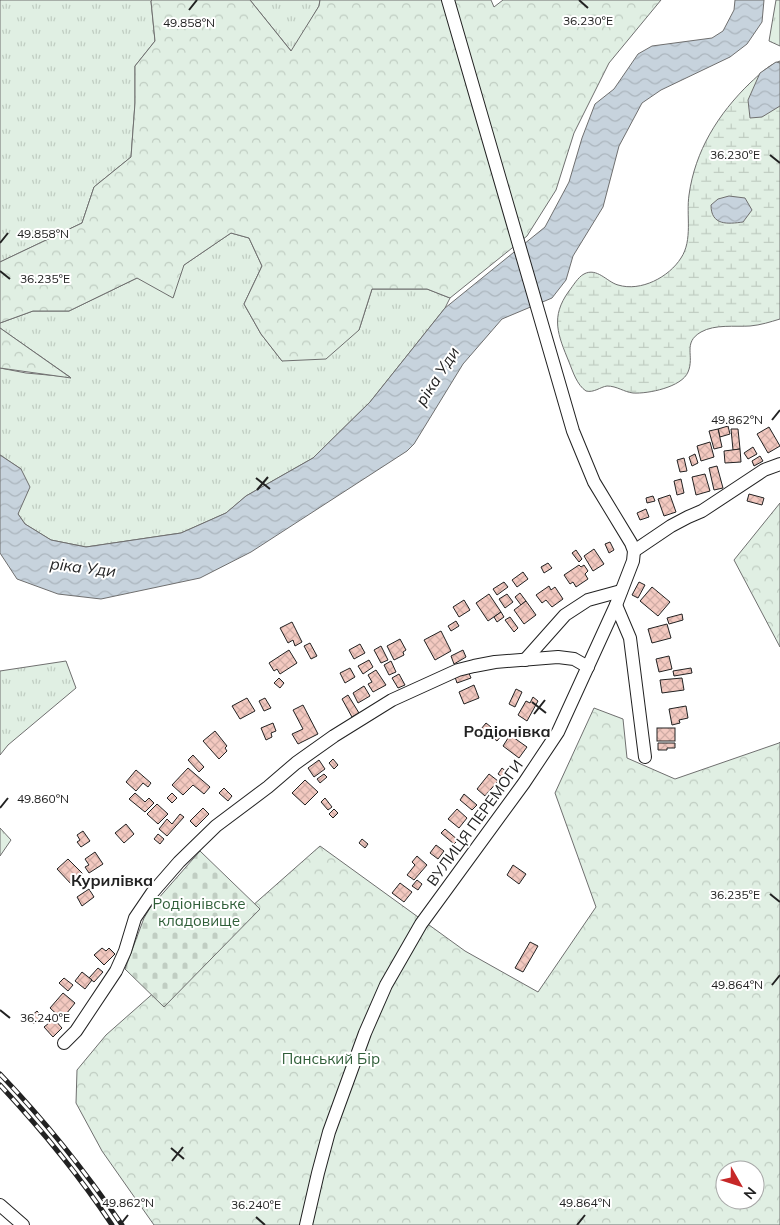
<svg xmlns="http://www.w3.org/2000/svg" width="780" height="1225" viewBox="0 0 780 1225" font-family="Mulish,sans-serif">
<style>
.grass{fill:url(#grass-tufts);stroke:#6f6f6f}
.forest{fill:url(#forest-crowns);stroke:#6f6f6f;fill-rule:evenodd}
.wetland{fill:url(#wetland-marsh);stroke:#6f6f6f}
.cemetery{fill:url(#cemetery-stones);stroke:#6f6f6f}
.water{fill:url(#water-waves);stroke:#6f6f6f}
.building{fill:url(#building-cross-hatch);stroke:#222}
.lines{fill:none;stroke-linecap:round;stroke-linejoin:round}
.minor-casing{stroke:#222;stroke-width:14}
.minor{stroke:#fff;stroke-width:12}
.rail-casing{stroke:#222;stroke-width:5}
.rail{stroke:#fff;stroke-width:3;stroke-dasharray:9;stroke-linecap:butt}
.ticks{fill:none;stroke:#222;stroke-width:2}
.labels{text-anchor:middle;stroke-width:4;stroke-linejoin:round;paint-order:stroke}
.street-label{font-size:15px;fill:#222;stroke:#fff}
.park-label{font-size:15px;fill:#2f5e38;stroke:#fff}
.water-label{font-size:16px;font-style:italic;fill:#222;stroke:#fff}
.neighbourhood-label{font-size:16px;font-weight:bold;fill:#222;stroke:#fff}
.ticks-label{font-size:12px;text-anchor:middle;fill:#222;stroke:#fff;stroke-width:4;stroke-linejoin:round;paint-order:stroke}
</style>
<defs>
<pattern id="grass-tufts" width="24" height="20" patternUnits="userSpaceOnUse" patternTransform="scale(1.25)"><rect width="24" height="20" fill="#e0efe3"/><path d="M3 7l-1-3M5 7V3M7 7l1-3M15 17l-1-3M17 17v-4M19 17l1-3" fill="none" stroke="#c0cdc2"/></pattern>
<pattern id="forest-crowns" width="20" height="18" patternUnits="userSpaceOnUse" patternTransform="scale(1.25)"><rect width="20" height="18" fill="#e0efe3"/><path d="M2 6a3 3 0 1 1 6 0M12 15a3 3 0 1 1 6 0" fill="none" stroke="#c0cdc2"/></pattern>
<pattern id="wetland-marsh" width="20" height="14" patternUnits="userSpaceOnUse" patternTransform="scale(1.25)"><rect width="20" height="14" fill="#e0efe3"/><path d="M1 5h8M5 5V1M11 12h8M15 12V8" fill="none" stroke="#c0cdc2"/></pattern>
<pattern id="cemetery-stones" width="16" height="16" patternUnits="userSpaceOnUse" patternTransform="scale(1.25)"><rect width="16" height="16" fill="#e0efe3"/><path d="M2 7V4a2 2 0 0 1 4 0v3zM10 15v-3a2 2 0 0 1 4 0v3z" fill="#c0cdc2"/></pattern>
<pattern id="water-waves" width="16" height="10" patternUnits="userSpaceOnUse" patternTransform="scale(1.25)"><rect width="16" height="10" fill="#c7d3dd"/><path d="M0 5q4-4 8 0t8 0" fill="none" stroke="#abb5bd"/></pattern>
<pattern id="building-cross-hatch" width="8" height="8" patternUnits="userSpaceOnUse" patternTransform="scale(1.25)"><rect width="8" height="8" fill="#f3c9c0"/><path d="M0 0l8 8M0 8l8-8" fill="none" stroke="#d0aca5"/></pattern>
</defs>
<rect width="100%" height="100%" fill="#fff"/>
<g class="grass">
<polygon points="0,0 152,0 151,1 155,41 135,66 135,103 131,157 94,187 82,223 0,262"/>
<polygon points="250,0 320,0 319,6 292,52"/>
<polygon points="776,0 780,0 780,46 769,41"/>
<polygon points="231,233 249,238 262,266 244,304 261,334 282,361 359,330 372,289 427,289 450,298 445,308 370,402 313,458 246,496 226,513 181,533 86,547 51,540 25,524 18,514 21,469 0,455 0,368 26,373 70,377 0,328 0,323 33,311 69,311 137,278 184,265"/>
<polygon points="66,661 76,688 8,745 0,755 0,671"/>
<polygon points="0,828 11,840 0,856"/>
</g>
<g class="forest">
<polygon points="152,0 250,0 291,51 319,6 320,0 491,0 494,7 503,0 661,0 609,63 574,133 556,190 527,236 450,298 427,289 372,289 359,330 326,359 282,361 261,334 244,304 262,266 249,238 231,233 184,265 173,298 137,278 69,311 33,311 0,323 0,262 82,223 94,187 131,157 135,103 135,66 155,41 151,1"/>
<polygon points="0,328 71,378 0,368"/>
<polygon points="780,503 780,647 734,560"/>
<path d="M594 708 623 719 627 758 675 779 779 743 780 742V1225H154L102 1151 76 1103 77 1070 106 1035 320 846 465 951 538 992 596 907 555 793ZM725 1170H755V1200H725Z"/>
</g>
<path class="wetland" d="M780 61V319C770 322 761 325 750 326 735 327 715 324 701 332 682 343 695 356 688 372 682 387 648 394 633 393 624 392 617 386 607 386 600 387 594 393 586 391 577 385 573 372 569 362 558 335 550 317 569 291 573 286 578 277 584 274 597 267 607 282 618 285 641 292 669 277 681 258 693 240 686 215 689 195 695 151 718 114 750 83 759 75 768 65 780 61Z"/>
<polygon class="cemetery" points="200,851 260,909 164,1007 125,969 144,918 150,908"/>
<g class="water">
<polygon points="735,0 764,0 762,22 747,44 730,57 661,90 642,103 619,146 603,207 573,256 566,280 552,298 502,319 463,364 414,444 407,451 251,552 200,578 101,599 58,594 17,579 0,553 0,455 21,469 30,487 18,514 25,524 51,540 86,547 181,533 226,513 246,496 313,458 370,402 445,308 545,227 569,182 582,138 595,104 614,89 638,54 652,46 712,38 723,31 734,10"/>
<polygon points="776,62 780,63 780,106 762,117 750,118 748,100 760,73"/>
<path d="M729 196 745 198 752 210 743 222C728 224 711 226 711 205L718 199Z"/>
</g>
<g class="building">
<polygon points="728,426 730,434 720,437 718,429"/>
<polygon points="769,427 780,446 768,453 757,434"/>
<polygon points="718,429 722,447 714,449 709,431"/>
<polygon points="731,429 738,429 740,449 733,450"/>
<polygon points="710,442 714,457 701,461 697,446"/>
<polygon points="753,447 757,454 748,459 744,453"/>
<polygon points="740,449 741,462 725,463 724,451"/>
<polygon points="695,454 698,463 692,466 689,457"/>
<polygon points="760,456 763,461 754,466 752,461"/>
<polygon points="684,458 687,471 680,472 677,460"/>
<polygon points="717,466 723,488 714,490 709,468"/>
<polygon points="705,474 710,491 696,495 692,477"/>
<polygon points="681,479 684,493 677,495 674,481"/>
<polygon points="749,494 764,498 762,505 747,501"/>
<polygon points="670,495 676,512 664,516 658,499"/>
<polygon points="653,496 655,501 647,503 646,498"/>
<polygon points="646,509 649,517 640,520 637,513"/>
<polygon points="610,542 614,550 609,553 605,544"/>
<polygon points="594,549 604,564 593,571 584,556"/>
<polygon points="576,550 582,559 579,562 572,553"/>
<polygon points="548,563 552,568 544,573 541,567"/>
<polygon points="579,565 581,567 584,565 588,571 585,574 588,579 576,587 573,582 570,584 564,575"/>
<polygon points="523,572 528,579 517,587 512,580"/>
<polygon points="504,582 508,587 497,595 493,589"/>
<polygon points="639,582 645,585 638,598 632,595"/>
<polygon points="549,586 551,590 555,587 563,599 552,607 546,600 542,603 536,595"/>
<polygon points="652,587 670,602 658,616 640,601"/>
<polygon points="520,593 526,601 521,605 515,597"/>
<polygon points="489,594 501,612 488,621 476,603"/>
<polygon points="507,594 513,602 505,608 499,599"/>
<polygon points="464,600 470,610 459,617 453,607"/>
<polygon points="526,601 536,615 524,624 514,610"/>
<polygon points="501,612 504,617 497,622 494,617"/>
<polygon points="682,614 683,620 669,624 667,618"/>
<polygon points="510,617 518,628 514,632 505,620"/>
<polygon points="456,621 459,626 451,631 448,626"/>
<polygon points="292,622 302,642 295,646 293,640 288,643 280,628"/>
<polygon points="667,624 671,638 652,643 648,629"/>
<polygon points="441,631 451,651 435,660 424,640"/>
<polygon points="400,639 406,650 403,652 404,655 394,660 387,646"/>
<polygon points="310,643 317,656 311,659 304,646"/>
<polygon points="360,644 365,653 354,659 349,650"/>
<polygon points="381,646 388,660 381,663 374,650"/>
<polygon points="289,650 297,663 280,674 277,669 274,671 269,663"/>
<polygon points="463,650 466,657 454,664 451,656"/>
<polygon points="669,656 672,669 659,672 656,659"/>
<polygon points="369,660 373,667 363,674 358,666"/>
<polygon points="391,661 396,672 389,675 384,665"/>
<polygon points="350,668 355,677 345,683 340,673"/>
<polygon points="691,668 692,673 674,676 673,671"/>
<polygon points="376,670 386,685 373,692 368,684 372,682 368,675"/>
<polygon points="468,671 471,678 457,683 455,677"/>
<polygon points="399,674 405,685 398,688 392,678"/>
<polygon points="279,678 284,683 280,688 274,683"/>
<polygon points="682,678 684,690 662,693 660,680"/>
<polygon points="474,685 479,698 464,704 459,692"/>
<polygon points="364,686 370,696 358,703 353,693"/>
<polygon points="516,689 522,692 515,707 509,704"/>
<polygon points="348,695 359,713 352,717 342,699"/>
<polygon points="533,697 538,701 527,721 518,715 526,701 530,703"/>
<polygon points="247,698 255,711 240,719 232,706"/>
<polygon points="265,698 271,708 264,711 259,701"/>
<polygon points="303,705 318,734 298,744 292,734 303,729 293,710"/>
<polygon points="686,706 688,718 679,720 680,723 672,725 669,709"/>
<polygon points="273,723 276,731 271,733 272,737 266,740 261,728"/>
<polygon points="486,723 491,727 487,733 481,729"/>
<rect x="657" y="728" width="18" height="13"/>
<polygon points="496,730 502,735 497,741 491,736"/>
<polygon points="215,731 227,746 225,748 227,751 219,759 203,741"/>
<polygon points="510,735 527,747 519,758 503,746"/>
<polygon points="658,743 675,743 675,748 667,748 667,750 658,750"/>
<polygon points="193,755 204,767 199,772 188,760"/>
<polygon points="333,759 338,765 334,769 329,763"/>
<polygon points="319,760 325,769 314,777 308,768"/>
<polygon points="188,768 210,787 204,794 193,785 183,795 172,785"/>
<polygon points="502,768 508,773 505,779 498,774"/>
<polygon points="136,770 151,783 148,787 143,783 136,791 126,782"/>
<polygon points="324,774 327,777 320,783 317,779"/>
<polygon points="489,774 498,781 485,796 477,789"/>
<polygon points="305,780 318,792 305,805 292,793"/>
<polygon points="224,788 232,796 228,801 219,793"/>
<polygon points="135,793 145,802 149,798 154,803 145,812 129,799"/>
<polygon points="172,793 177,798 172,803 167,798"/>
<polygon points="464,794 477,805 472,810 460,800"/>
<polygon points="325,798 332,807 328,810 321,802"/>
<polygon points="157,804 168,814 158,824 147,814"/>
<polygon points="203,808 209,814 196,827 190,821"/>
<polygon points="334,809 338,813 333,818 329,814"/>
<polygon points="457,809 467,818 459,828 448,819"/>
<polygon points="180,814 184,817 167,836 159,829 167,819 172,824"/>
<polygon points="126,824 134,834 124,843 115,833"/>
<polygon points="445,829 458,840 454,844 441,833"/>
<polygon points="83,831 90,841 81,847 77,842 80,840 77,835"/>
<polygon points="158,834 164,839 160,844 154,839"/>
<polygon points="362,839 368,844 365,848 359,843"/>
<polygon points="436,845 444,851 438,859 430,853"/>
<polygon points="95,852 103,864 89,873 85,867 89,865 85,859"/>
<polygon points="417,856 427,865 414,880 407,875 415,865 412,862"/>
<polygon points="68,859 83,874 72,885 57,869"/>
<polygon points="513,865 526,874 519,884 507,875"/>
<polygon points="417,880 422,884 418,890 412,886"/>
<polygon points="400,883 412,892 404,902 392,893"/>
<polygon points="89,889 94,897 82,906 77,897"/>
<polygon points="530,942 538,946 523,972 515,968"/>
<polygon points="102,948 106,951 109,948 115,954 104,965 94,955"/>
<polygon points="98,968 103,972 94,982 89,978"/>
<polygon points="82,972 92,980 85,989 75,981"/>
<polygon points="64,978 73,985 68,991 59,983"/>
<polygon points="63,993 75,1003 62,1019 50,1008"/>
<polygon points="37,1011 42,1016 34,1024 29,1018"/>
<polygon points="54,1019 62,1028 53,1037 44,1027"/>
</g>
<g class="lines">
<defs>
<g id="minor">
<polyline points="634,551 671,526 688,517 702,511 764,470 780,464"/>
<polyline points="616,605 630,638 645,757"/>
<polyline points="525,660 565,615 588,600 621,591"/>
<polyline points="64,1043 76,1031 116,971 125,951 135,918 152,893 179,862 216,826 268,787 296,763 334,736 392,700 458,670 474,666 495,662 558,657 574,659 588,667"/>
<polyline points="0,1205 23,1225"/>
<polyline points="306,1225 318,1173 329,1132 365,1033 386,985 421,924 524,783 558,732 616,605 633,561 634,551 631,543 594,482 573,431 448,0"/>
</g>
</defs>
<use href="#minor" class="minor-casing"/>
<use href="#minor" class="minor"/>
<defs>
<g id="rail">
<path d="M0 1074C45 1121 85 1171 122 1225"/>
<path d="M0 1085C41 1129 79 1175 112 1225"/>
</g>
</defs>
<use href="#rail" class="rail-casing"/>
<use href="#rail" class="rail"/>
</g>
<path class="ticks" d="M579 0 588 8M189 10 197 0M770 155 780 163M0 243 8 233M0 271 10 279M772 420 780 410M256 478 270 489M257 490 268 477M532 702 546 713M534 714 545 700M0 808 8 798M770 894 780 902M772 985 780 975M0 1010 10 1018M171 1148 184 1159M172 1161 183 1147M256 1217 265 1225M120 1225 128 1215M577 1225 585 1215"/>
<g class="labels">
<g class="street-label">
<text transform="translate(475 823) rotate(-54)" y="5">ВУЛИЦЯ ПЕРЕМОГИ</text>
</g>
<g class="park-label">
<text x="199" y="909">Родіонівське<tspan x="199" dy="17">кладовище</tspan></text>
<text x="331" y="1064">Панський Бір</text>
</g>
<g class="water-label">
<text transform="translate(437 376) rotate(-57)" y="6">ріка Уди</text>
<text transform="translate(83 567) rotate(7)" y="6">ріка Уди</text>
</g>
<g class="neighbourhood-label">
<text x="507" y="737">Родіонівка</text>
<text x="112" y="886">Курилівка</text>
</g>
</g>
<g class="ticks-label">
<text x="588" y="25">36.230°E</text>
<text x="189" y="27">49.858°N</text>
<text x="735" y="159">36.230°E</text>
<text x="43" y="238">49.858°N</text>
<text x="45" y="283">36.235°E</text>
<text x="737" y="424">49.862°N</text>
<text x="43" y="803">49.860°N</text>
<text x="735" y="899">36.235°E</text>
<text x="737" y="989">49.864°N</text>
<text x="45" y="1022">36.240°E</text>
<text x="128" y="1207">49.862°N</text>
<text x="585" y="1207">49.864°N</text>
<text x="256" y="1209">36.240°E</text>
</g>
<g transform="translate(740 1185) rotate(129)"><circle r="24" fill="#ffffff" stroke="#a7a7a7"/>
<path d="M0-4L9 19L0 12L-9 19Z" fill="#c62828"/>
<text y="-8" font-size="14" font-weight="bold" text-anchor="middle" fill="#222222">N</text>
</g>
</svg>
